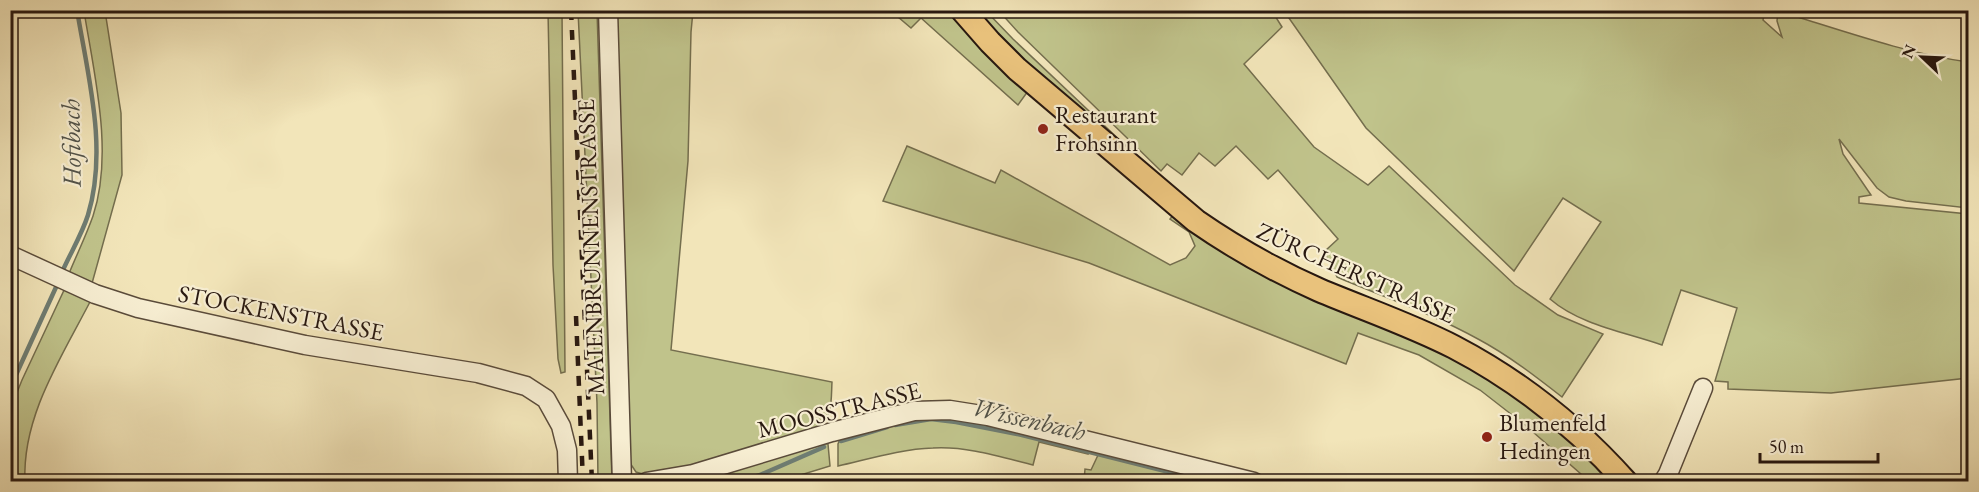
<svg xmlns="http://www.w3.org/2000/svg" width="1979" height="492" viewBox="0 0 1979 492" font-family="'EB Garamond',serif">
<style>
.green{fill:#c0c38b;stroke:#746e4e;stroke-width:1.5}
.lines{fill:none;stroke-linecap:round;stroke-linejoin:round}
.stream{stroke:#6e7c72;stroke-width:4.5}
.minor-casing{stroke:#5a4b3a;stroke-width:21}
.major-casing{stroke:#281810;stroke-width:26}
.minor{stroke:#f7eed2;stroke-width:18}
.major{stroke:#e9c27c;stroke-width:22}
.rail{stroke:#281810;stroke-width:4.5;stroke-dasharray:10 10;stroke-linecap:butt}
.poi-dot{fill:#8f2418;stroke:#f7eed2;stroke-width:2}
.labels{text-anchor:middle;stroke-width:4.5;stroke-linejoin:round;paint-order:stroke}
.poi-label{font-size:24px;fill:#281810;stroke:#f7eed2;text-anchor:start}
.street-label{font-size:24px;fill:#281810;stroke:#f7eed2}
.water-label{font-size:26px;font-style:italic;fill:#515249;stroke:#f7eed2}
</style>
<rect width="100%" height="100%" fill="#f2e5b9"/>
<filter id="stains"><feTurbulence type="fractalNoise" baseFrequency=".00333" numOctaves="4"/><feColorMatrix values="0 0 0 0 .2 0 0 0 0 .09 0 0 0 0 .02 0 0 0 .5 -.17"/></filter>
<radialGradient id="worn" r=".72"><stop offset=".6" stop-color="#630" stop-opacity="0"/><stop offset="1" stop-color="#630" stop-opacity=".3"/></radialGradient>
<g class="green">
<path d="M84 11H105L121 113 122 175 91 287 68 276C76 256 86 236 93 216 114 153 94 74 84 11Z"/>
<polygon points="548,11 562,11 565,372 561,373 558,359 553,265"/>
<polygon points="578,11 597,11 612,481 598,480 597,403"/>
<path d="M615 11H693L691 32 688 161 671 350 832 382C831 399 833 417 819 429L694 467 646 475 636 472 630 463Z"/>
<polygon points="891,11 949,11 995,60 1028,91 1018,105 921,18 911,28"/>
<polygon points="974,11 986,11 1013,39 1127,147 1025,65"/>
<path d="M999 11H1272L1282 27 1244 64 1314 147 1368 185 1389 166 1515 285 1558 315 1603 334 1562 397C1535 376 1508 355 1478 339 1433 314 1384 297 1337 277L1324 252 1338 239 1278 170 1268 179 1236 146 1215 166 1199 153 1182 175 1167 164 1161 171 1018 32Z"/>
<path d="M1284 11H1765L1763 20 1782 37 1777 21 1778 11C1841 30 1904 53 1968 62V208L1906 201 1889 197 1877 188 1839 139 1843 154 1871 195 1859 197V203L1968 214V378L1831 393 1728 389V382L1715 381 1737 308 1681 290 1662 345C1625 332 1580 325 1550 299L1601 222 1563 198 1514 271 1366 128Z"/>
<polygon points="907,146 995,183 1001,170 1170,265 1186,258 1195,246 1189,232 1170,219 1174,214 1447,353 1494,381 1548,420 1612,481 1589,481 1525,425 1480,390 1419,355 1358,333 1346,364 1089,263 883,201"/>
<polygon points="1334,284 1433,324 1481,349 1528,378 1585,425 1335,286"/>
<path d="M66 286 92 298C63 355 22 415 25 481H11L10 410 22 380Z"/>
<path d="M961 417 1088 450V454L1039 442 1033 465C1001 457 967 446 933 448 901 449 869 459 838 466V444L840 439 898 420Z"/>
<polygon points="825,443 828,444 830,466 781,481 676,482"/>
<polygon points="1099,453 1231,481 1084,481 1085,469 1091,470"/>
</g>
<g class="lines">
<g class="stream">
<path d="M63 270C71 252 82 234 88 215 108 149 88 77 77 10"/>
<polyline points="10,388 57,285"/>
<polyline points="895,425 931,419 956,422 1022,435 1209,482"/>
<polyline points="841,441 887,427"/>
<polyline points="739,482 760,475 824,447"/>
</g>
<defs>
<g id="minor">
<polyline points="608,10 622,482"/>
<polyline points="10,255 95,294 138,308 305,345 478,373 526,386 546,399 561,426 567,450 568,482"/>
<polyline points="646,482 693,474 832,432 914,411 950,410 988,416 1254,482"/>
<polyline points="1663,482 1668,474 1703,388"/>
</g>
<path id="major" d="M962 10 990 42 1017 69 1196 221C1235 248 1276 271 1319 290 1364 309 1411 325 1454 347 1519 381 1577 427 1626 482"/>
</defs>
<use href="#minor" class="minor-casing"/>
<use href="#major" class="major-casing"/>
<use href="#minor" class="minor"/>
<use href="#major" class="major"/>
<g class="rail">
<polyline points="571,10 592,482"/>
<polyline points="576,316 583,482"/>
</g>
</g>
<g class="poi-dot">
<circle cx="1043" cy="129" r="6"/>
<circle cx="1487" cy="437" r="6"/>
</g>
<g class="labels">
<g class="poi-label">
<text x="1055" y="123">Restaurant<tspan x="1055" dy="28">Frohsinn</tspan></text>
<text x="1499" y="431">Blumenfeld<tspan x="1499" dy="28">Hedingen</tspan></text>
</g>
<g class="street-label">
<text transform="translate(591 247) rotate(-92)" y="8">MAIENBRUNNENSTRASSE</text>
<text transform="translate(1356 273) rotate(24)" y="8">ZÜRCHERSTRASSE</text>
<text transform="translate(281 313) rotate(11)" y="8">STOCKENSTRASSE</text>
<text transform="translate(839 410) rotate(-14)" y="8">MOOSSTRASSE</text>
</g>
<g class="water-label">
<text transform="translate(71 143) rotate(-91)" y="9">Hofibach</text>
<text transform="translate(1029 419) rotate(13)" y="9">Wissenbach</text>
</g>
</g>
<rect width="1979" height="492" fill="none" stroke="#f2e5b9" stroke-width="36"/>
<rect x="12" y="12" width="1955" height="468" fill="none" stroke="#281810" stroke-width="3"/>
<rect x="18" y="18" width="1943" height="456" fill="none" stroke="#281810" stroke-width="1.5"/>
<g transform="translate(1922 57) rotate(293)" stroke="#f7eed2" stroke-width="4.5" paint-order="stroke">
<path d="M0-4.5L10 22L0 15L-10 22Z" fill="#281810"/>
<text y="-9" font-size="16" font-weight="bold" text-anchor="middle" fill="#281810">N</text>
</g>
<path d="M1760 453v9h118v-9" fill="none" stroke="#281810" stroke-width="3"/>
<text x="1769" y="453" font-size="18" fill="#281810" stroke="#f7eed2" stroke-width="4.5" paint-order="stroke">50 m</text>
<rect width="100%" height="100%" filter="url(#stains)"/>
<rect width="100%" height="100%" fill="url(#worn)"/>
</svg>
